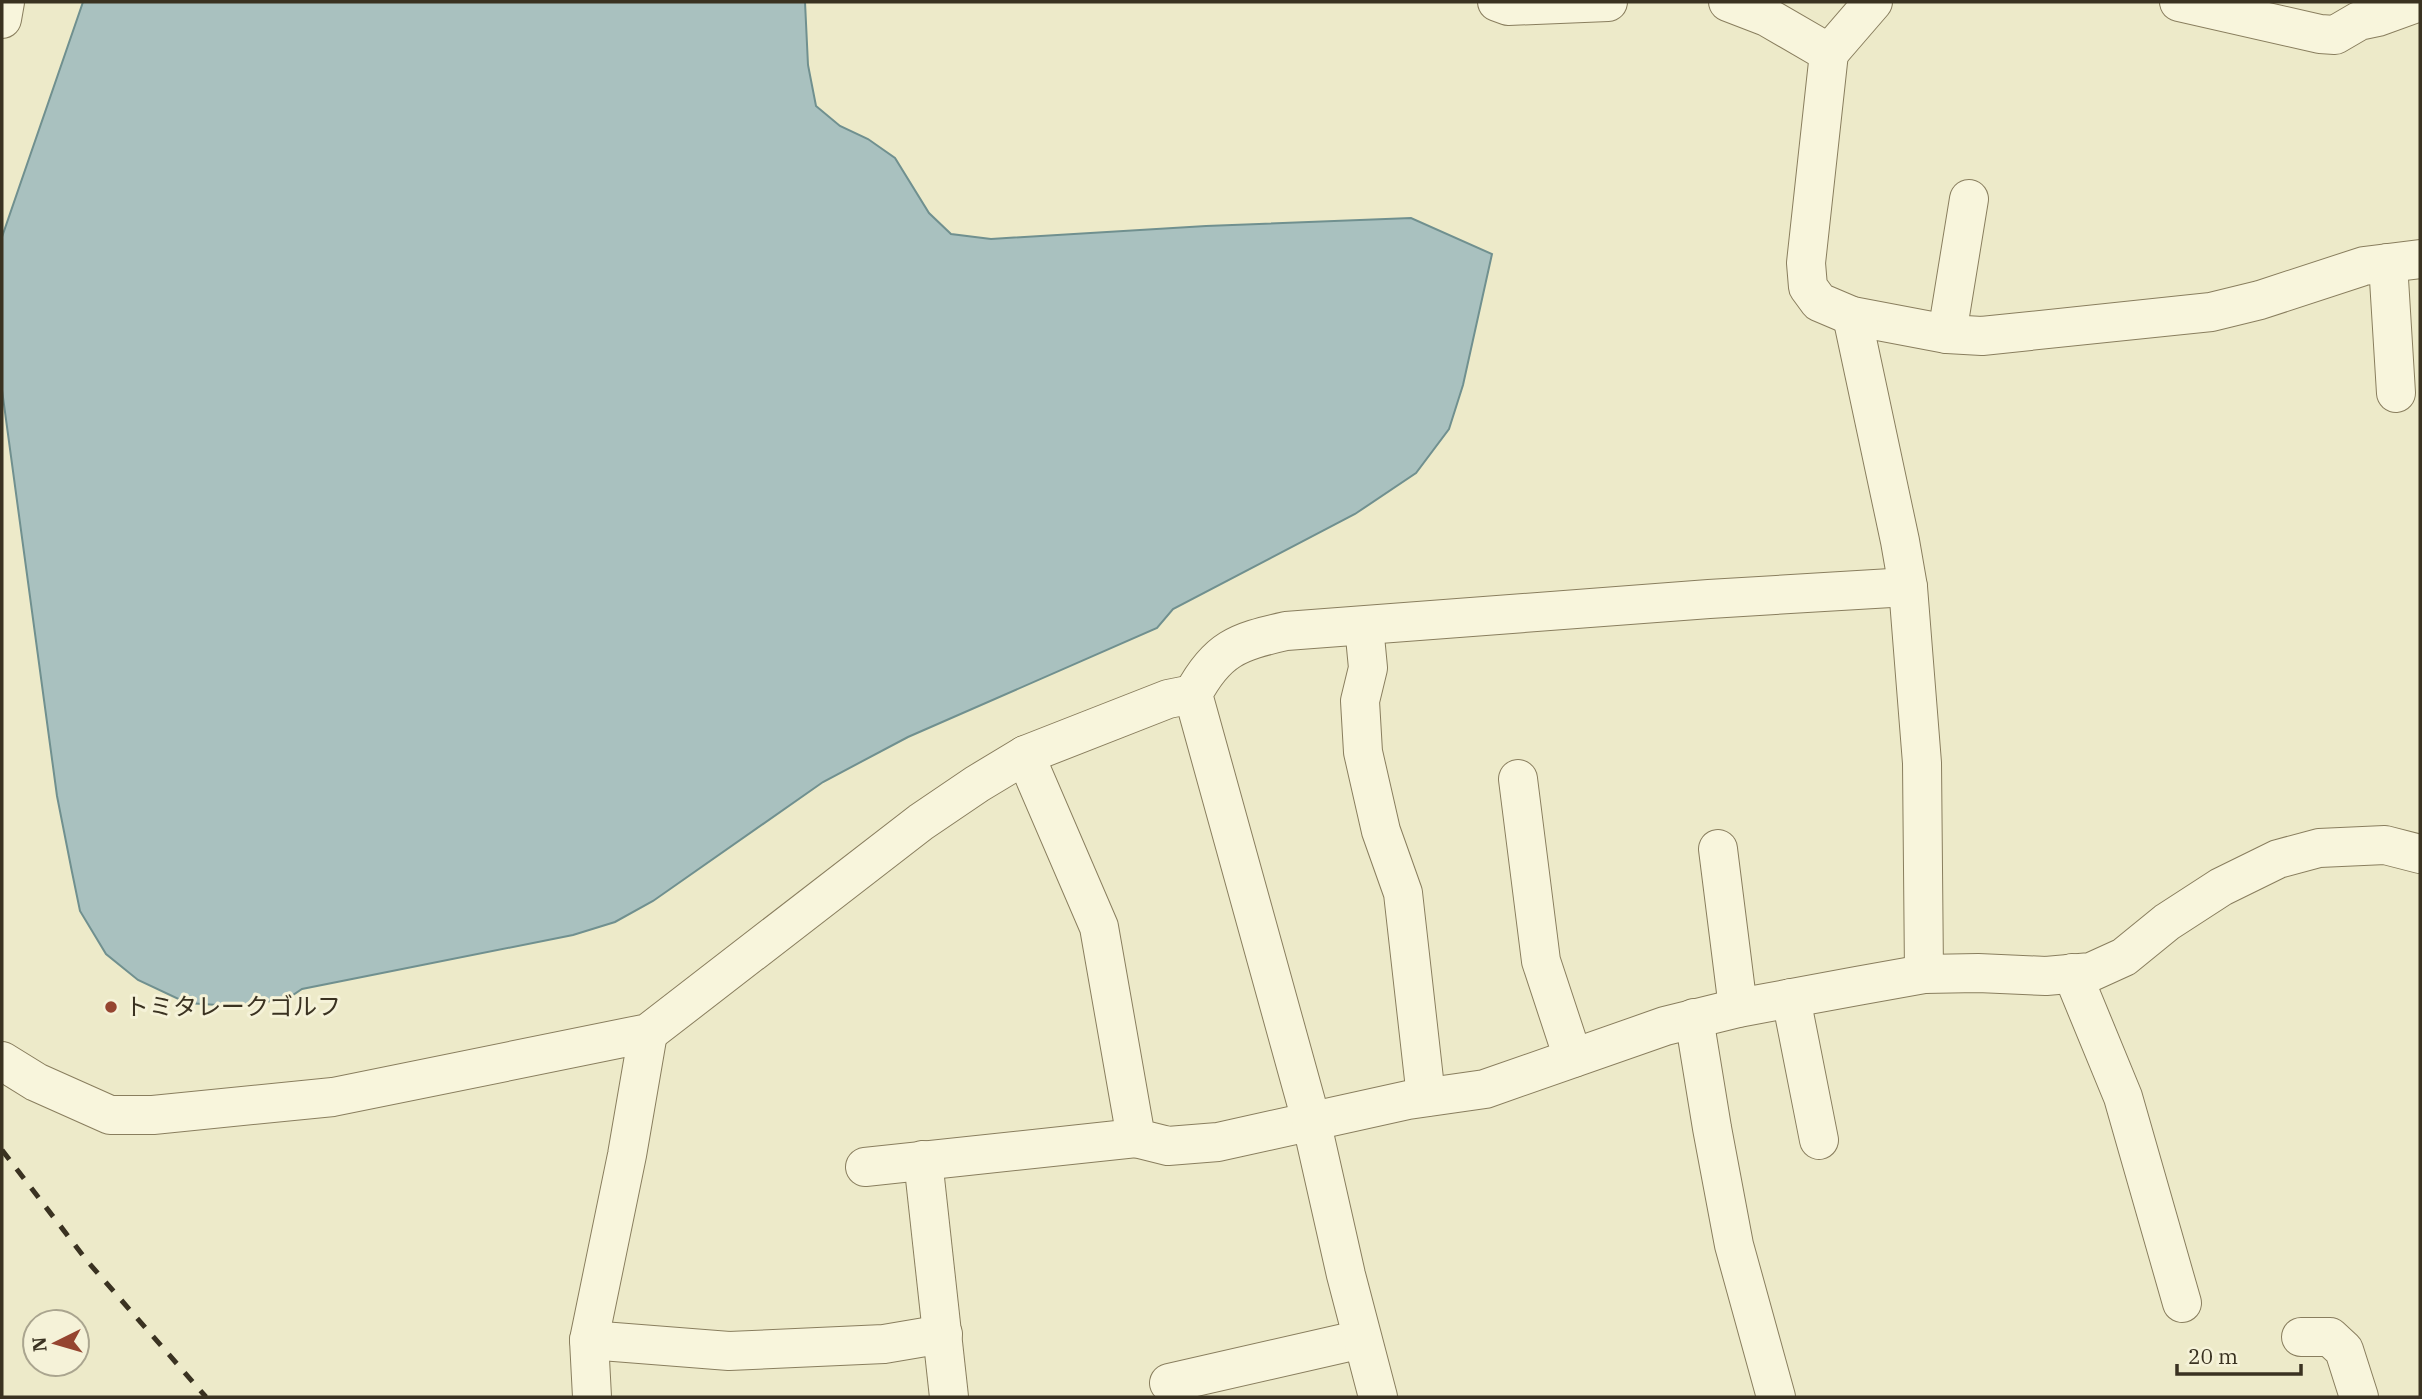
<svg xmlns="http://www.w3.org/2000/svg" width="2422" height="1399" viewBox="0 0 2422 1399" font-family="'IBM Plex Serif','Noto Sans JP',serif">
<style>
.water{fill:#a9c1bf;stroke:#70908f;stroke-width:2}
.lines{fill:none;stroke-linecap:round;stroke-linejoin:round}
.street-casing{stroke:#897e5e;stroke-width:40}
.street{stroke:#f8f5dc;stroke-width:38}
.rail{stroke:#3a3221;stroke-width:5;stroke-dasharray:12 12;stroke-linecap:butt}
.poi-dot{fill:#954530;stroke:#f5f2d8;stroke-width:2.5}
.labels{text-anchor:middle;stroke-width:6;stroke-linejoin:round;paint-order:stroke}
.poi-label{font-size:24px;fill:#3a3221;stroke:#f5f2d8;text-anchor:start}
</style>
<rect width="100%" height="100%" fill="#edeac9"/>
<polygon class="water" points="83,2 805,2 808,65 816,106 840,126 868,139 895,158 929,213 951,234 991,239 1206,226 1411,218 1492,254 1463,385 1449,429 1416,473 1355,514 1173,609 1157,628 908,737 823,782 653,901 615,922 573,935 302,989 287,999 233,1006 187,1003 138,980 106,954 80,911 72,872 57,796 2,390 2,237"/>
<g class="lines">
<defs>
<g id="street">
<polyline points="1497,2 1508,6 1608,2"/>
<polyline points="1728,2 1767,17 1829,53 1806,263 1808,287 1819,302 1852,316 1947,334 1982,336 2211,312 2260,300 2364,266 2420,259"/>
<polyline points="2179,2 2320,34 2335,35 2359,21 2378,17 2419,2"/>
<polyline points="2,19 5,2"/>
<polyline points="1829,53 1873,2"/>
<polyline points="2388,263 2396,393"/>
<polyline points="1852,316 1900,541 1908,587 1922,763 1924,974"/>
<polyline points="1947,334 1969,199"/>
<polyline points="1364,626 1368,668 1360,701 1363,752 1381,831 1403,893 1426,1097"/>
<polyline points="1025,755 1099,927 1136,1138 1168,1146 1218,1142 1408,1100 1485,1089 1665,1026 1738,1008 1857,986 1924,974 1978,973 2046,976 2091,972 2124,957 2167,922 2221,887 2278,859 2319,848 2385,845 2420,854"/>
<polyline points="1518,779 1541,961 1573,1058"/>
<polyline points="1718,849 1738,1008"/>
<polyline points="2072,973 2123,1097 2182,1303"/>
<polyline points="1791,998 1819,1140"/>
<polyline points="1694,1018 1712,1128 1734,1245 1776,1397"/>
<polyline points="2,1061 36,1082 110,1115 153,1115 333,1097 648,1033 921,822 977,784 1025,755 1168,699 1193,694"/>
<polyline points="923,1160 949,1397"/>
<polyline points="865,1167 1136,1138"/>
<polyline points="2301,1337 2330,1337 2344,1350 2359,1397"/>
<polyline points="589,1340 729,1351 884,1344 943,1334"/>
<polyline points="1169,1383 1362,1339"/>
<polyline points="592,1397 589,1340 627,1155 648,1033"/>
<path d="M1378 1397 1346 1275 1311 1120 1193 694C1217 649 1237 642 1286 631L1709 599 1908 587"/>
</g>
</defs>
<use href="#street" class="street-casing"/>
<use href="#street" class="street"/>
<polyline class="rail" points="2,1150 88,1262 206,1397"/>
</g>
<circle class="poi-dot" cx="111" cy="1007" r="7"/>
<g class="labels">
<g class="poi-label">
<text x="125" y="1015">トミタレークゴルフ</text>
</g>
</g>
<rect width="2422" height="1399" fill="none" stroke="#3a3221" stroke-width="7"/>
<g transform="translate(56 1343) rotate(265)"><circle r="33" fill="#f5f2d8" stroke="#aaa58f" stroke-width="2"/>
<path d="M0-5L12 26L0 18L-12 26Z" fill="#954530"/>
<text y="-10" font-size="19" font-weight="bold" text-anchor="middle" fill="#3a3221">N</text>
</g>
<path d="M2177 1364v10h124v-10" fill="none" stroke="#3a3221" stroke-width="3.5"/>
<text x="2188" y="1364" font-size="21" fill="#3a3221" stroke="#f5f2d8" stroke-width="5" paint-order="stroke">20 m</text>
</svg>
